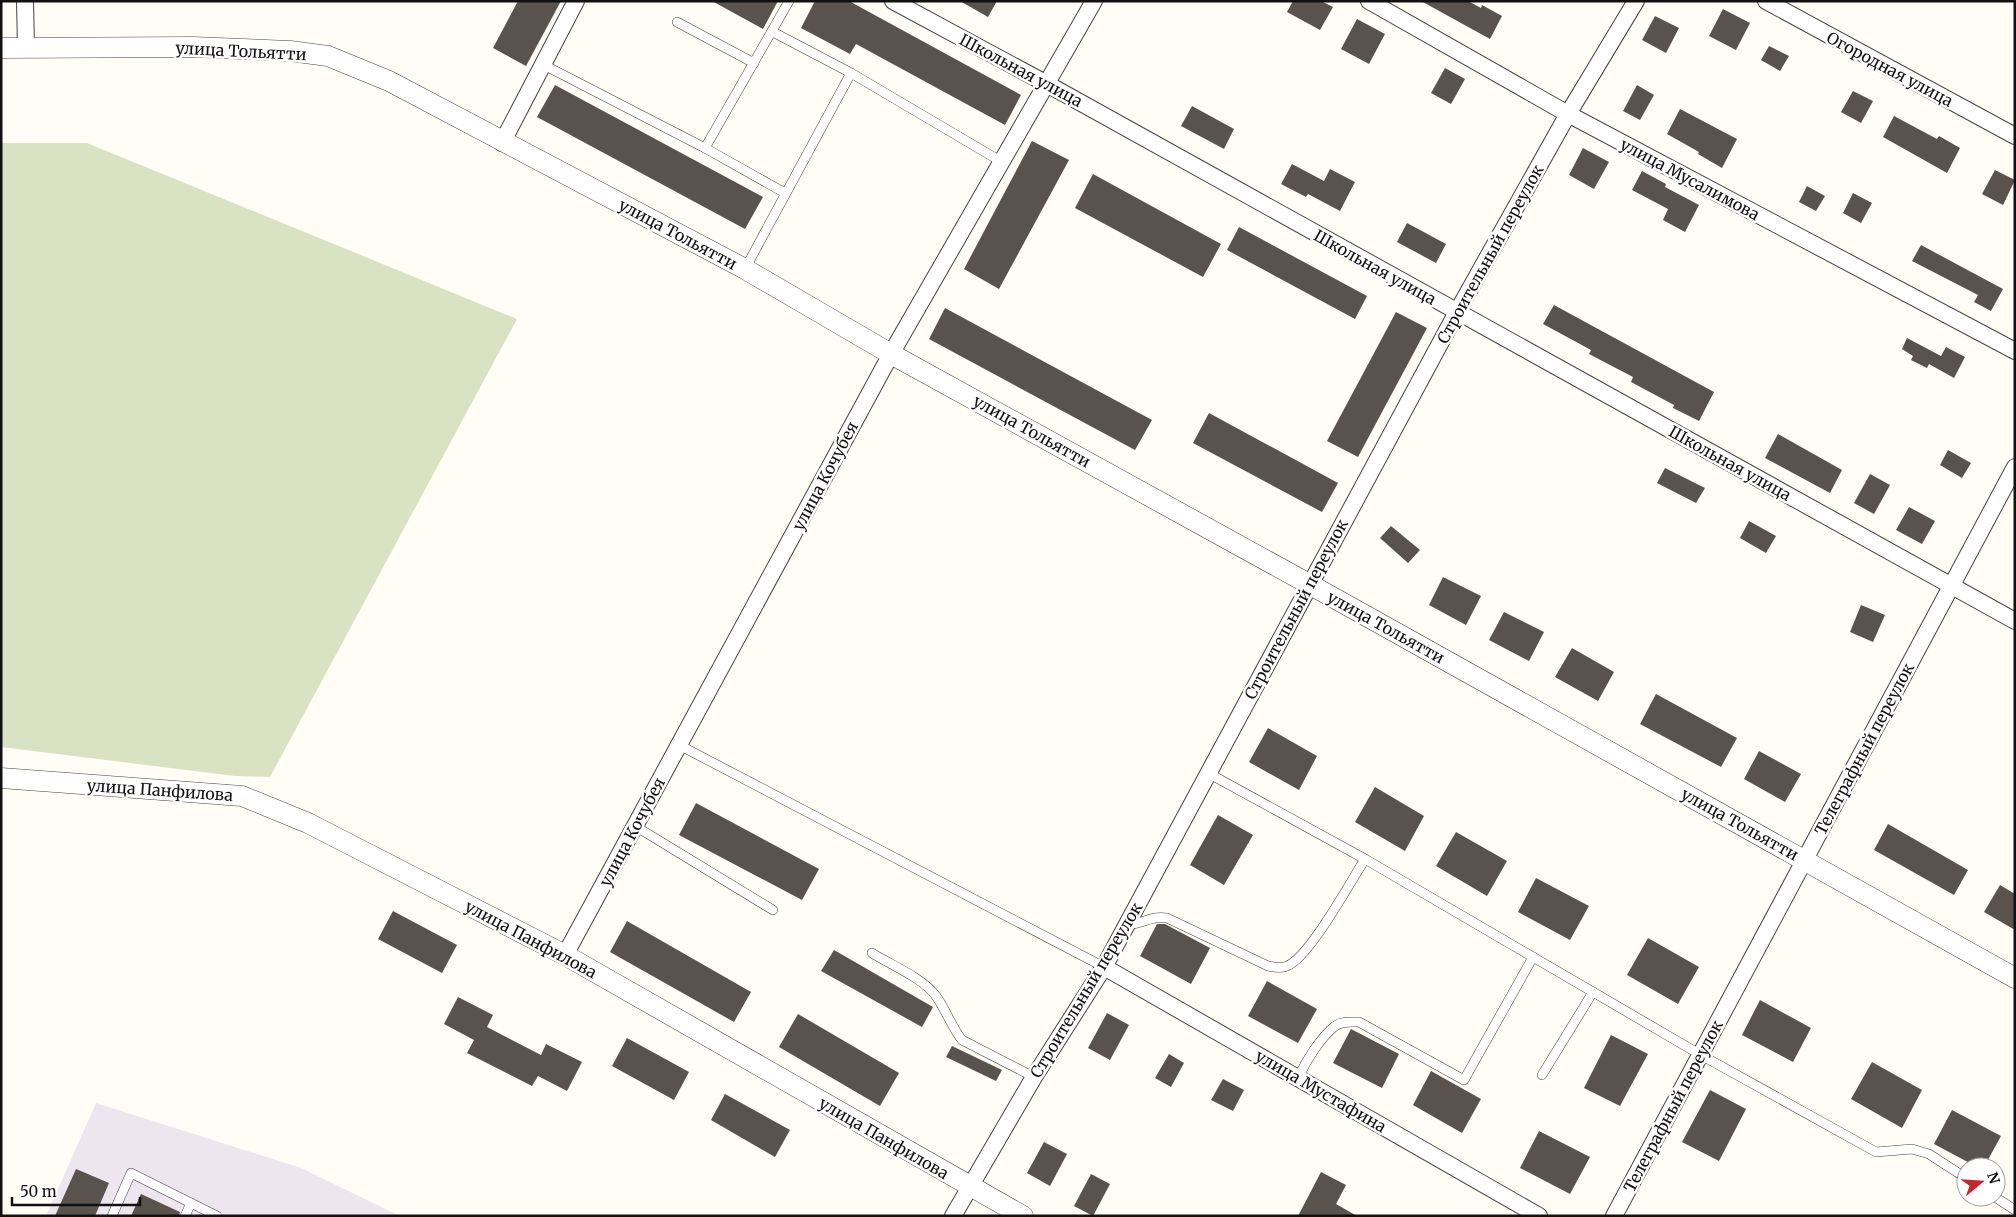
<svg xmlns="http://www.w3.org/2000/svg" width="2016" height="1217" viewBox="0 0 2016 1217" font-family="Merriweather,serif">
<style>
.industrial{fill:#eee6ef}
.cemetery{fill:#d9e3c4}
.building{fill:#5a524d}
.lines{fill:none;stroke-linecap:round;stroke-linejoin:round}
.service-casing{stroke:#444;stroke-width:10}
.minor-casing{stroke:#444;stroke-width:18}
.tertiary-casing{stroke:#444;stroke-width:21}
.service{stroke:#fff;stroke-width:9}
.minor{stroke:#fff;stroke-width:16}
.tertiary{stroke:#fff;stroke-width:20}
.labels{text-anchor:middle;stroke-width:5;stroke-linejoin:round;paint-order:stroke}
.street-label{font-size:16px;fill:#111;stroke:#fff}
</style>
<rect width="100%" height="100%" fill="#fffdf5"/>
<polygon class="industrial" points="96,1103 301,1168 400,1216 46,1216"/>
<polygon class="cemetery" points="1,143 87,143 517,319 270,777 235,776 1,747"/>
<g class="building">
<polygon points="518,1 561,1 526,66 493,48"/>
<polygon points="712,1 778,1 763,29"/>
<polygon points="815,1 849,1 1021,95 1005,125 856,44 850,54 801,28"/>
<polygon points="960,1 997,1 988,17"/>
<polygon points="1293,1 1321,1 1333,7 1320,30 1287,12"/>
<polygon points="1421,1 1468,1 1481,8 1482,5 1502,16 1490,39"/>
<polygon points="1723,9 1750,23 1736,50 1709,36"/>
<polygon points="1655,16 1679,28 1666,53 1642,40"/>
<polygon points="1357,19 1385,34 1369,64 1341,49"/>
<polygon points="1769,46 1789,56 1780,71 1761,60"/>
<polygon points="1445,68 1465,79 1451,104 1431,93"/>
<polygon points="555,85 763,197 745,229 537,117"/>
<polygon points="1637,85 1654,95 1640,120 1623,111"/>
<polygon points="1853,91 1873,101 1861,123 1841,112"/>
<polygon points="1192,106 1234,129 1224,149 1181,126"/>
<polygon points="1680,109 1737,139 1722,168 1698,154 1699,152 1667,134"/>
<polygon points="1894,116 1937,139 1939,136 1960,148 1947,173 1883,137"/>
<polygon points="1032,141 1069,160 999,289 964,269"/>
<polygon points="1583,148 1609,162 1594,189 1569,175"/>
<polygon points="1292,164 1324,181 1330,169 1355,182 1340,211 1308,194 1306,197 1281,184"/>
<polygon points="1995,170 2015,180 2003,205 1982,194"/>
<polygon points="1642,171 1666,184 1665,187 1699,205 1685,232 1663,220 1668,209 1632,190"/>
<polygon points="1093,174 1221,244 1203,277 1075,208"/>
<polygon points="1807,186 1825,196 1816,211 1799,202"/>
<polygon points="1853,193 1872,203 1861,223 1843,213"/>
<polygon points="1407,223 1446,244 1436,263 1397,242"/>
<polygon points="1239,227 1367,296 1355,319 1227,250"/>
<polygon points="1921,245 2003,289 1991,311 1974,302 1978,295 1912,261"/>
<polygon points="1554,305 1714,392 1699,421 1673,408 1674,405 1631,382 1633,377 1589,354 1591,350 1543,324"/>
<polygon points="945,308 1152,420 1135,450 929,339"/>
<polygon points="1396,312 1427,328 1358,457 1327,441"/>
<polygon points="1907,338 1941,356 1946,347 1965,357 1954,378 1929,364 1927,368 1911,360 1913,356 1902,349"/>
<polygon points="1209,413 1338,483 1322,512 1193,443"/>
<polygon points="1778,434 1842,470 1830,493 1765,458"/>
<polygon points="1948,450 1971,463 1962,478 1940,465"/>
<polygon points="1665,468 1705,488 1696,503 1657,483"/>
<polygon points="1870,474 1890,485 1874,514 1854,503"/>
<polygon points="1909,507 1935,521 1922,544 1896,530"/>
<polygon points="1749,521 1776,536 1766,553 1740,538"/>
<polygon points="1391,526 1420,550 1408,563 1380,538"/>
<polygon points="1443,577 1481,596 1466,625 1429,605"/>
<polygon points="1861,605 1885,615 1873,642 1850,632"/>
<polygon points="1504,612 1544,632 1529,661 1489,640"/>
<polygon points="1572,648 1614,672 1598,701 1555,677"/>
<polygon points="1656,694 1737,738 1721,767 1640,724"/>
<polygon points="1268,728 1317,756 1299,790 1249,762"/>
<polygon points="1759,751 1801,774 1785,802 1744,779"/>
<polygon points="1375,787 1424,816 1405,851 1355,822"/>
<polygon points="696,803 819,869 802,900 679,835"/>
<polygon points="1218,815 1253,835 1224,885 1190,865"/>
<polygon points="1888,824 1968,870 1954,895 1874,850"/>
<polygon points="1456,832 1507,861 1487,896 1436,866"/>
<polygon points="1536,878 1589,906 1570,940 1518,912"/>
<polygon points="2000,885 2015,894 2015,930 1984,912"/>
<polygon points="393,911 457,945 442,973 378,939"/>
<polygon points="627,921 751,992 734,1022 610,952"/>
<polygon points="1157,924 1165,924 1210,948 1191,984 1140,956"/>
<polygon points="1648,938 1699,967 1678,1004 1627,975"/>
<polygon points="834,950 933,1007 922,1027 821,971"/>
<polygon points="1267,981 1317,1009 1298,1043 1248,1016"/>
<polygon points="458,997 493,1015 487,1027 541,1055 546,1044 582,1062 567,1091 538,1076 532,1086 467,1053 474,1040 444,1024"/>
<polygon points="1760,1000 1811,1028 1793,1062 1742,1035"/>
<polygon points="1107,1013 1129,1025 1110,1060 1088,1048"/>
<polygon points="798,1014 899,1073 880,1106 779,1047"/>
<polygon points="1351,1029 1399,1054 1382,1088 1333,1063"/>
<polygon points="1611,1035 1648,1054 1620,1106 1584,1088"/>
<polygon points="627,1038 689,1072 674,1100 612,1066"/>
<polygon points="952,1046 1002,1070 996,1081 946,1057"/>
<polygon points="1169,1054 1184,1063 1171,1087 1155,1078"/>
<polygon points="1872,1062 1922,1090 1902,1128 1851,1099"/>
<polygon points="1431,1071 1481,1099 1462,1133 1413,1105"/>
<polygon points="1223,1079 1244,1090 1233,1111 1211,1100"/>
<polygon points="1710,1090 1746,1109 1719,1161 1682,1142"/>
<polygon points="725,1094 790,1130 775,1157 711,1120"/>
<polygon points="1952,1110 2001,1136 1984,1167 1977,1167 1934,1144"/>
<polygon points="1539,1131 1590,1157 1570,1194 1520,1168"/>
<polygon points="1044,1142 1067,1154 1050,1186 1027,1173"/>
<polygon points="76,1169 109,1183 95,1216 55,1216"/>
<polygon points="1321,1172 1346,1185 1336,1204 1357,1216 1298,1216"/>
<polygon points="1091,1174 1110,1184 1093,1216 1074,1206"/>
<polygon points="141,1194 180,1212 179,1216 131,1216"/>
</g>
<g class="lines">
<defs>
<g id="service">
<polyline points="677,22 754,63"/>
<polyline points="773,32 851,73 1002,162"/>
<polyline points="542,64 705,148 785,193"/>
<polyline points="705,148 789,1"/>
<polyline points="745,269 851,73"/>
<polyline points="679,745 1104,967"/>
<polyline points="1208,773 1365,859 1701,1055 1876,1152 1912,1149 1929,1154 1966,1178"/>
<polyline points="635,826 773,910"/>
<path d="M1127 924C1143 925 1150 915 1167 918L1268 966C1274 967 1281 969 1287 966 1309 958 1351 881 1365 859"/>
<path d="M872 953C891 965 923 978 936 996 946 1010 951 1026 962 1040L1034 1077"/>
<polyline points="1542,1075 1593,992"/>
<path d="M1298 1078C1306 1061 1320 1038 1335 1026 1342 1021 1351 1022 1359 1022L1464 1080 1533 957"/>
<polyline points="1995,1197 2015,1210"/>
<polyline points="112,1216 131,1173 217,1216"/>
<polyline points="185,1216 191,1203"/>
</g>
<g id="minor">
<polyline points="25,1 26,47"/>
<polyline points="893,1 1047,84 2015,621"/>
<polyline points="1369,1 1568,114 2015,351"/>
<polyline points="1766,1 2015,136"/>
<polyline points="502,143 576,1"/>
<polyline points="565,955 891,354 1094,1"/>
<polyline points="1104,967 1539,1216"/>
<polyline points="953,1216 1034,1077 1104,967 1457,312 1568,114 1636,1"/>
<polyline points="1614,1216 2015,467"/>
</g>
<g id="tertiary">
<polyline points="1,48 193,47 290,51 328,56 389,81 745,269 891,354 1309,584 2015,978"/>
<polyline points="1,778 242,796 308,823 565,955 1023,1216"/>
</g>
</defs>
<use href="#service" class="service-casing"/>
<use href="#minor" class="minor-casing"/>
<use href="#tertiary" class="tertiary-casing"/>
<use href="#service" class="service"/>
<use href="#minor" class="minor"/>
<use href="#tertiary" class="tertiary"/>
</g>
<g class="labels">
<g class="street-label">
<text transform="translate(241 51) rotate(3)" y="6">улица Тольятти</text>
<text transform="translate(1890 69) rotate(28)" y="6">Огородная улица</text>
<text transform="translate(1021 70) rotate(28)" y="6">Школьная улица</text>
<text transform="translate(1690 179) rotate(28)" y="6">улица Мусалимова</text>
<text transform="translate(678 234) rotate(28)" y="6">улица Тольятти</text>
<text transform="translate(1490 254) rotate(-61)" y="6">Строительный переулок</text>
<text transform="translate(1375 267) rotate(29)" y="6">Школьная улица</text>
<text transform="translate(1032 431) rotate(29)" y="6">улица Тольятти</text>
<text transform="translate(1730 463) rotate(29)" y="6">Школьная улица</text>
<text transform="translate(825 476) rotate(-62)" y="6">улица Кочубея</text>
<text transform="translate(1296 609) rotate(-62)" y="6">Строительный переулок</text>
<text transform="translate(1386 627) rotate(29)" y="6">улица Тольятти</text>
<text transform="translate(1864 749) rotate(-62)" y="6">Телеграфный переулок</text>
<text transform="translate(160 790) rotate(4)" y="6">улица Панфилова</text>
<text transform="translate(1740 824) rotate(29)" y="6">улица Тольятти</text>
<text transform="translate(632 832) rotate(-62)" y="6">улица Кочубея</text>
<text transform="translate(531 939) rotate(28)" y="6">улица Панфилова</text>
<text transform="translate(1086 990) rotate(-59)" y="6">Строительный переулок</text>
<text transform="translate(1321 1091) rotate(30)" y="6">улица Мустафина</text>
<text transform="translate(1673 1106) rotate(-62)" y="6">Телеграфный переулок</text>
<text transform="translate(884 1138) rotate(30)" y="6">улица Панфилова</text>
</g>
</g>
<rect width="2016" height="1217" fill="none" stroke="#111111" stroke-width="5"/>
<g transform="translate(1981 1182) rotate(72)"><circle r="24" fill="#ffffff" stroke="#a0a0a0"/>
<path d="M0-4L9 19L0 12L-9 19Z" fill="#c4262e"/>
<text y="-8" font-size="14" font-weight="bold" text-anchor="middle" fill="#111111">N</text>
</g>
<path d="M12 1197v8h128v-8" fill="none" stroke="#111111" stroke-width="2.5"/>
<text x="20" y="1197" font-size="15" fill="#111111" stroke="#ffffff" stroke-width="4" paint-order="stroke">50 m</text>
</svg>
